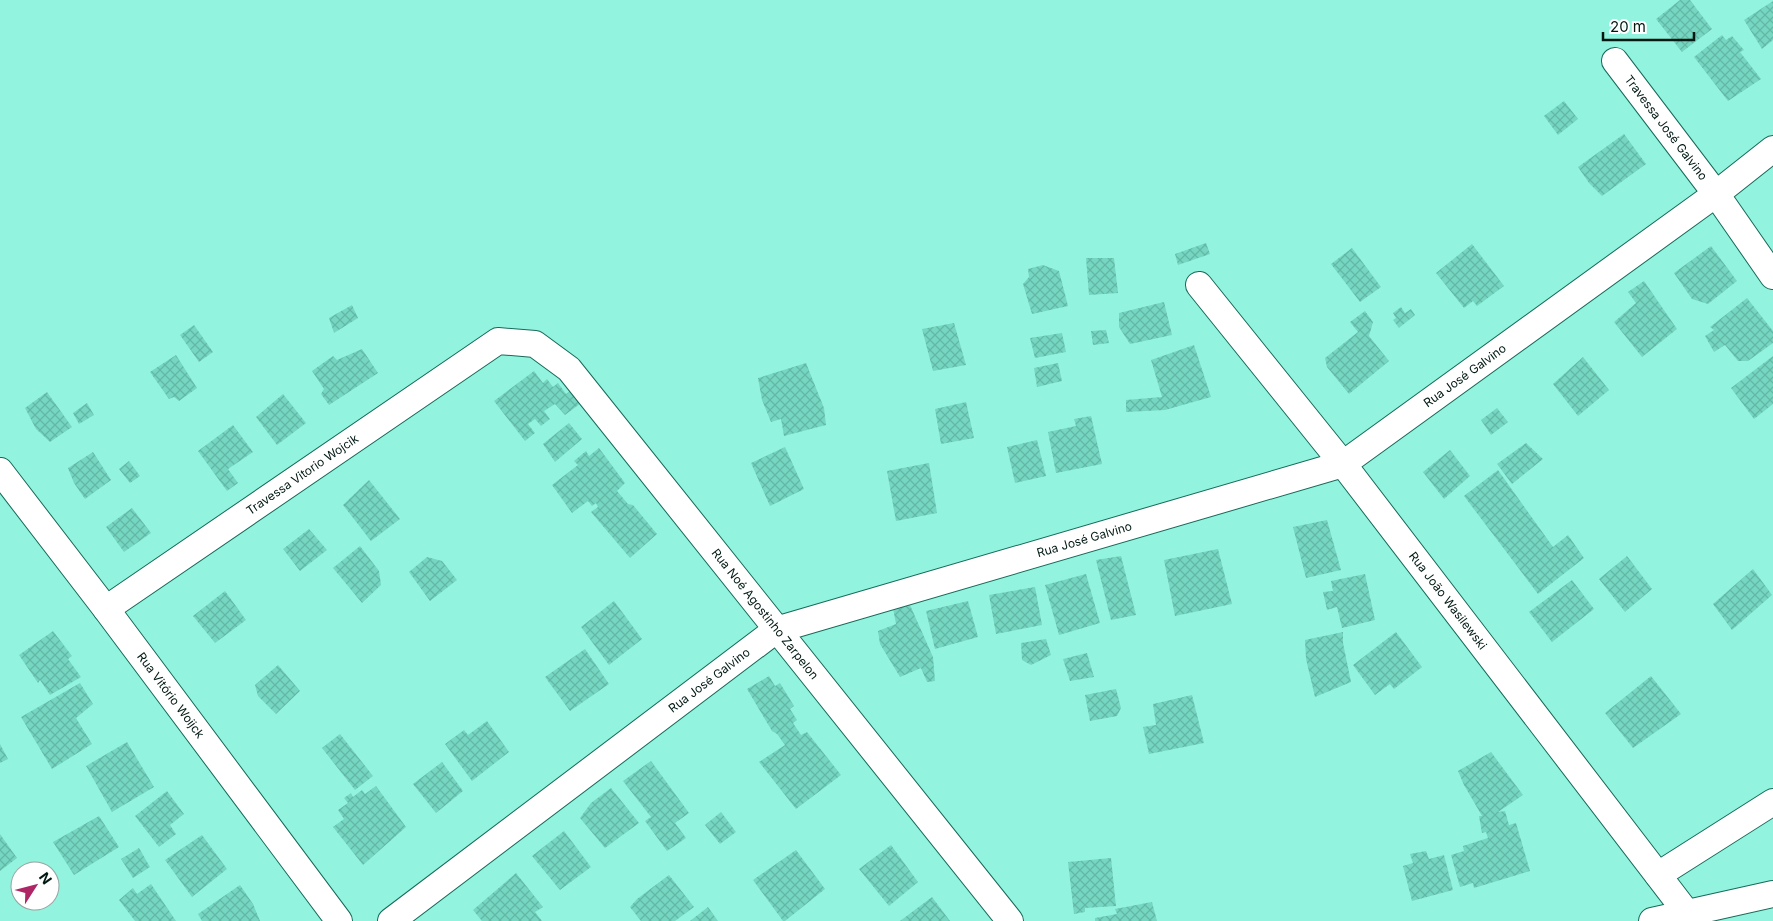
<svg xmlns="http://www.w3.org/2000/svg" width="1773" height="921" viewBox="0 0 1773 921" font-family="Inter,sans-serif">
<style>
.building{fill:url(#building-cross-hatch)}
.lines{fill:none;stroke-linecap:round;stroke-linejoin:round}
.minor-casing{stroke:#17695a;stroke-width:28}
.minor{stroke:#fff;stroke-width:26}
.labels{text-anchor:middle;stroke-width:5;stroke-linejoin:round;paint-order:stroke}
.street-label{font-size:12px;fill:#001913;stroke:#fff}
</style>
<defs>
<pattern id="building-cross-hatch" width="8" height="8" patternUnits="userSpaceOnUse" patternTransform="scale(1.25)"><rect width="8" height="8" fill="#75d7c1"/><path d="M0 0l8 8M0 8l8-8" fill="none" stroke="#63b8a5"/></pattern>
</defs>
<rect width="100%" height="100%" fill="#92f4de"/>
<g class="building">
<polygon points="1680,0 1690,0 1712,29 1682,52 1656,19"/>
<polygon points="1773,1 1773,40 1762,49 1744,20"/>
<polygon points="1722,35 1726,40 1732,36 1744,50 1740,52 1761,79 1728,101 1694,57"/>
<polygon points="1564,101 1578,119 1558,135 1544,116"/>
<polygon points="1624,134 1646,164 1602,196 1589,183 1578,167"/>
<polygon points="1206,243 1210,254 1178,265 1175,254"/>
<polygon points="1472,244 1504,286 1477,306 1473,301 1464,308 1436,273"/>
<polygon points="1711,246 1737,281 1708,304 1692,299 1674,273"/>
<polygon points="1352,248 1381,287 1360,302 1331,264"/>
<polygon points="1086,258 1114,258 1118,293 1089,295"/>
<polygon points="1043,265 1059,271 1068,306 1032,314 1023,284 1029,277 1028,269"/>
<polygon points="1644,281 1677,329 1642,357 1614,322 1636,303 1628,292"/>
<polygon points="1747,298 1773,331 1773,343 1748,361 1738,361 1725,345 1714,352 1705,336 1714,330 1710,327"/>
<polygon points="1164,302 1172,335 1130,344 1119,327 1119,313"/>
<polygon points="352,305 358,318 334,333 329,318"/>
<polygon points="1401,307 1405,313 1411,309 1415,315 1399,328 1393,320 1396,318 1393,313"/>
<polygon points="1365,311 1373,322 1369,336 1389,361 1349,394 1327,367 1325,358 1358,332 1350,322"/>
<polygon points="954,323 966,365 933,371 922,329"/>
<polygon points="194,325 213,352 199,362 180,335"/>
<polygon points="1106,330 1109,343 1093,345 1091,331"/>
<polygon points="1062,333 1066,352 1035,358 1030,338"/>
<polygon points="1194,345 1211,397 1165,410 1126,412 1126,400 1162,397 1151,360"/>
<polygon points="362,349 378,373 329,405 321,394 324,389 312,371 333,356 337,360"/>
<polygon points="176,355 197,388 179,401 174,397 169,399 150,372"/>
<polygon points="1773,356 1773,404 1754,419 1731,388"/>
<polygon points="1583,357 1609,390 1578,416 1553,384"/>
<polygon points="806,363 824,408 826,425 784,436 781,419 771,422 762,400 758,378"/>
<polygon points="1058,363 1062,381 1037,387 1034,368"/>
<polygon points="534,371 543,383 547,379 553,387 558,383 566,394 580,384 589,397 565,415 555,404 544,411 550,419 541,426 535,419 528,424 535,433 525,441 494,401"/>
<polygon points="47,392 72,427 50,442 36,429 25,408"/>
<polygon points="283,394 306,423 277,445 256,417"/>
<polygon points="966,402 974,438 941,444 935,409"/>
<polygon points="87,403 94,415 79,424 73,413"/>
<polygon points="1497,408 1508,422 1491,435 1481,420"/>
<polygon points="1091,416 1102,464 1056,473 1048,432 1076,426 1074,419"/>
<polygon points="569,423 582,439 555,462 543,444"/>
<polygon points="233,425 253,452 228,469 238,483 227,491 198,451"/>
<polygon points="1037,440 1046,476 1015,483 1007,447"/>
<polygon points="1526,443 1543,459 1512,484 1497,464"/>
<polygon points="785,447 804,489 770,506 751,463"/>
<polygon points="599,448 625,483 617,491 628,504 633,505 657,534 630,558 591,512 598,507 596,503 592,506 588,501 572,513 552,485 578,465 574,461 586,451 589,456"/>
<polygon points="1450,450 1470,476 1444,499 1423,472"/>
<polygon points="93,452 111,480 85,499 74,483 68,468"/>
<polygon points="129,461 140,476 130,483 119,469"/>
<polygon points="929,463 937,513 896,521 887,471"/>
<polygon points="1498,470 1553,547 1568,535 1584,558 1538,594 1464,496"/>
<polygon points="369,480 400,519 371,541 343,505"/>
<polygon points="132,508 151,533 124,552 106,527"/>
<polygon points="1327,520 1341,570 1306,578 1293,527"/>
<polygon points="309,529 327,550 300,571 283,549"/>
<polygon points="360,546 379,571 381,585 362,603 333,568"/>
<polygon points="1218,549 1232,604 1175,616 1164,560"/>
<polygon points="1121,556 1136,615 1111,620 1096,560"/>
<polygon points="1627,556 1652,589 1625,612 1599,579"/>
<polygon points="427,557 442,561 457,580 430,601 409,572"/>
<polygon points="1753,569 1772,595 1732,630 1713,604"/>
<polygon points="1086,574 1100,623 1059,635 1045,585"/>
<polygon points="1365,574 1375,620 1342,628 1337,607 1327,610 1323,592 1333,591 1331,581"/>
<polygon points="1572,580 1594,609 1552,642 1529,612"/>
<polygon points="1035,587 1042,625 996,634 989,595"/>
<polygon points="225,591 246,620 215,643 193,616"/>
<polygon points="614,601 642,639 609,665 581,627"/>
<polygon points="968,601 978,637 935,649 926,611"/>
<polygon points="910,605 933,657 935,681 927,682 921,668 900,677 880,644 878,631 896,624 893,608"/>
<polygon points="53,631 72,656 68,659 81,677 50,695 40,680 38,683 19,655"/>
<polygon points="1343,632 1343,643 1351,682 1315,697 1306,659 1305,640"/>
<polygon points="1396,632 1422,667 1394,689 1390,684 1375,695 1353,665"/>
<polygon points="1046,639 1051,655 1031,665 1022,660 1021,643"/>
<polygon points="585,649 609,684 570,711 545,677"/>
<polygon points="1087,653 1094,677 1070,681 1063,659"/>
<polygon points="278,665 300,691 276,714 258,696 255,685"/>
<polygon points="769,676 775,686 780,683 794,706 790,709 797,720 793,723 801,735 807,732 841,775 796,809 759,762 785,745 777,734 772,731 747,689"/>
<polygon points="1651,676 1681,714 1633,748 1605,713"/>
<polygon points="80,683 93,704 76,718 92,744 52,769 21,717"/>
<polygon points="1116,689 1121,708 1117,716 1090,721 1085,695"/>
<polygon points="1192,695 1204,743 1149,754 1143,727 1156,725 1153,704"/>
<polygon points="487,721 509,752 472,781 445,744 464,730 468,735"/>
<polygon points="340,734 373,776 355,790 322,748"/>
<polygon points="127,742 154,787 112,812 86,766"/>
<polygon points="0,744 8,759 0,763"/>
<polygon points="1491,752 1523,795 1498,812 1505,811 1509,825 1516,823 1530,871 1474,888 1473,883 1460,887 1451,855 1464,851 1463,846 1488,838 1486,832 1482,833 1479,816 1482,816 1464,785 1458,771"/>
<polygon points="651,761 689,813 675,823 686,838 667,851 645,821 651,817 623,781"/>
<polygon points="442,762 463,791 436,813 413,784"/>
<polygon points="376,786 406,827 363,865 333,827 344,819 338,810 348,803 344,798 351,793 353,797 362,790 365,794"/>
<polygon points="611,788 639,823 605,848 580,818 591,803"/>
<polygon points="167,791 184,814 170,825 176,834 159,847 135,816"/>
<polygon points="721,812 736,832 720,844 705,825"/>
<polygon points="99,816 119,847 74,875 53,842"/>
<polygon points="564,831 591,867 560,890 532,856"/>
<polygon points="0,834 17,858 0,871"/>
<polygon points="202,835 227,869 192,897 165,860"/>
<polygon points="891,845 918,882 889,906 859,869"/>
<polygon points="139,848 150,867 133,878 121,859"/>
<polygon points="796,850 825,889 785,921 783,921 753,880"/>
<polygon points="1426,851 1429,859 1444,855 1453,890 1412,901 1403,866 1413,863 1410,854"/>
<polygon points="1111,858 1116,906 1085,908 1085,912 1074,914 1068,862"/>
<polygon points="516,873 543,907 535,912 542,921 482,921 473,910"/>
<polygon points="669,875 694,907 675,921 641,921 630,907 637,899"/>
<polygon points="151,884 176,921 135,921 119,900 133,888 137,894"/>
<polygon points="240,885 253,904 260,921 202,921 198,914"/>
<polygon points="932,897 950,921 900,921"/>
<polygon points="1152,902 1157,921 1095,921 1095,918 1117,914 1115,909"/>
<polygon points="708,907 718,921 690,921"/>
</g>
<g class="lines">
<defs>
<g id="minor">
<path id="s1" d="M1615 61 1716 194 1773 276"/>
<path id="s2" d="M1199 285 1343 464 1693 921"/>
<path id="s3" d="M0 471 106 609 339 921"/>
<path id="s4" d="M106 609 498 341 535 344 569 369 1010 921"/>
<polyline points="1658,875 1773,802"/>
<path id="s5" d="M391 921 776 630 1343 464 1716 194 1773 149"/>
<polyline points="1652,921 1773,894"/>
</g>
</defs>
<use href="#minor" class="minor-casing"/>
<use href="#minor" class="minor"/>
</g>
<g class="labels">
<g class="street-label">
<text dy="4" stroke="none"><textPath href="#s1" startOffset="84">Travessa José Galvino</textPath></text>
<text dy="4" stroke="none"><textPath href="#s5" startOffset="1224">Rua José Galvino</textPath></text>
<text dy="4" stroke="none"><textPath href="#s4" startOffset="238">Travessa Vitorio Wojcik</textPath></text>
<text dy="4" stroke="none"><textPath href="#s5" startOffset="804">Rua José Galvino</textPath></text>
<text dy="4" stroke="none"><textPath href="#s2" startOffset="402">Rua João Wasilewski</textPath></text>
<text dy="4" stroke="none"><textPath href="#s4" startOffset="868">Rua Noé Agostinho Zarpelon</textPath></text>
<text dy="4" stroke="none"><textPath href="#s5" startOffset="399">Rua José Galvino</textPath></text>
<text dy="4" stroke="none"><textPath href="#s3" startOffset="282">Rua Vitório Woijck</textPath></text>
</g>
</g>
<g transform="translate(35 886) rotate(54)"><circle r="24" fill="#ffffff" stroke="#99a3a1"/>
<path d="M0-4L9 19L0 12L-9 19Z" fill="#af2667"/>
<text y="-8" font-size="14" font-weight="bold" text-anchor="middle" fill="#001913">N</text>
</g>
<path d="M1603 32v8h91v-8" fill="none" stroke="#001913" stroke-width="2.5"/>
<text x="1610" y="32" font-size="15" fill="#001913" stroke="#ffffff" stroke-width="4" paint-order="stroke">20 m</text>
</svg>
